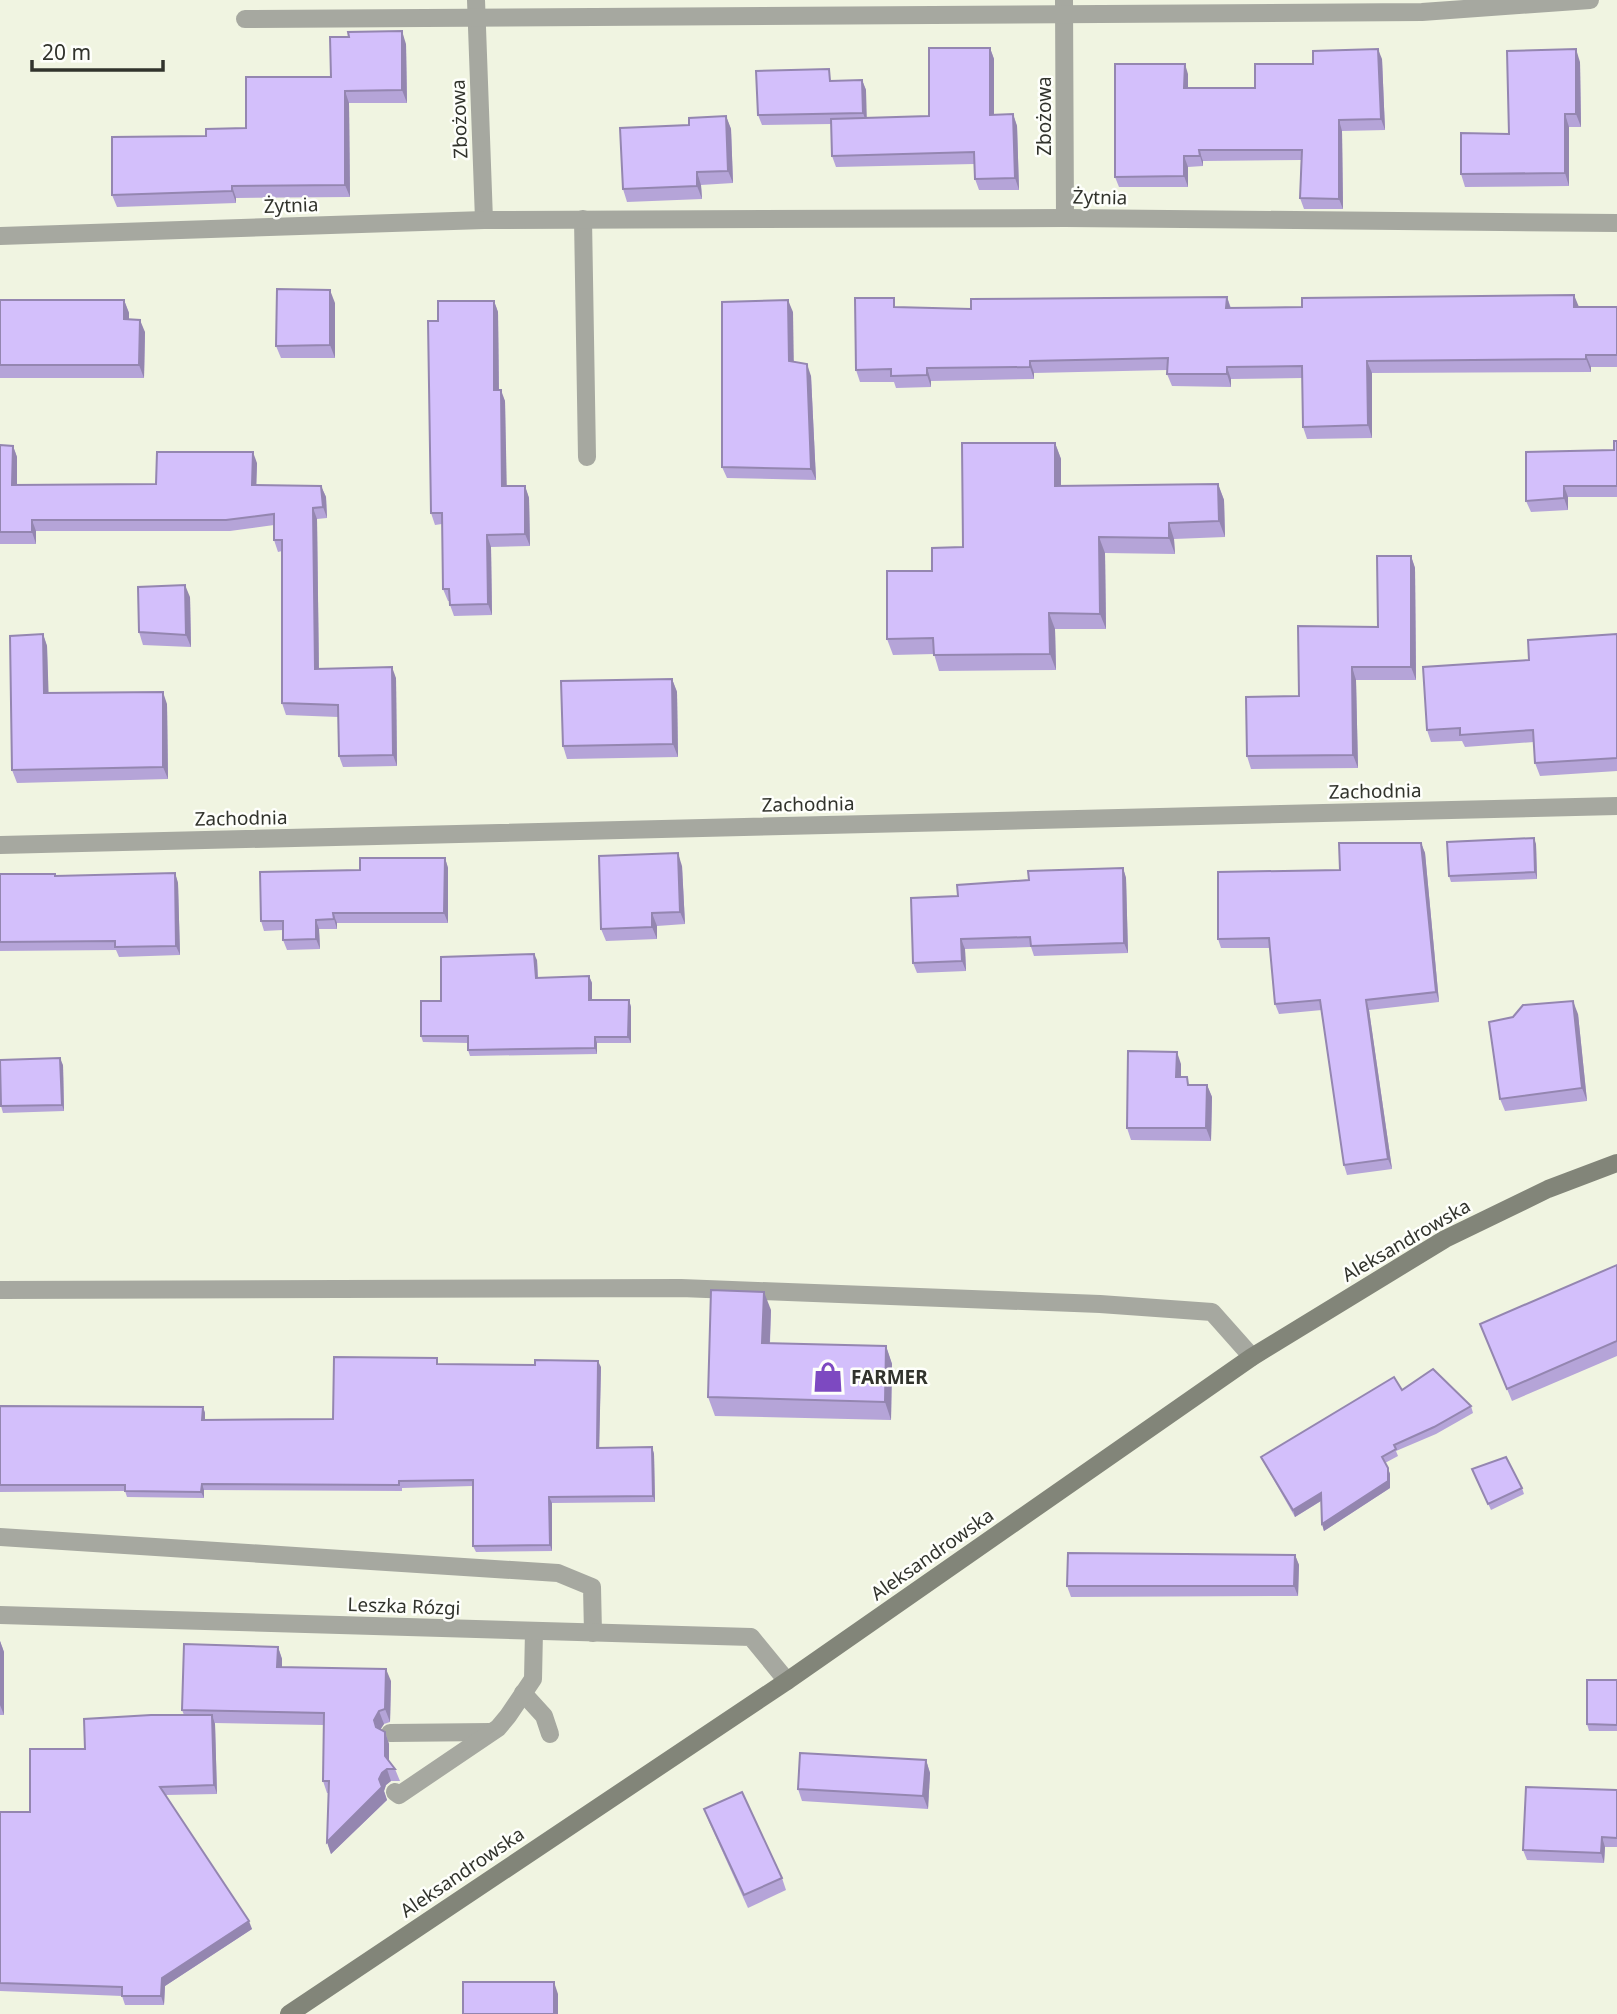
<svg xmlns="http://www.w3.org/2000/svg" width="1617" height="2014" viewBox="0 0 1617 2014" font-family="'Noto Sans',sans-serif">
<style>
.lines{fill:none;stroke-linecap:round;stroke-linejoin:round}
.lane{stroke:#a6a8a0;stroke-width:18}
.street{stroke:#a6a8a0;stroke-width:18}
.secondary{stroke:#828579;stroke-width:18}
.wall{fill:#b5a4d8}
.shaded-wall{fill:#9486b0}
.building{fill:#d3bffb;stroke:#9486b0;stroke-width:2}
.labels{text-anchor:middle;stroke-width:5;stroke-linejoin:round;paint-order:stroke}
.street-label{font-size:19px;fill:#31332c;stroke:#fefffb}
.poi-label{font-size:19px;font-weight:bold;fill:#31332c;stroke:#fefffb;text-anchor:start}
</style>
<rect width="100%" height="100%" fill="#f0f4e1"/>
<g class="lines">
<g class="lane">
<polyline points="0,1290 681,1288 1100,1304 1212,1312 1252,1357"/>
<polyline points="0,1537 558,1573 592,1587 593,1633"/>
<polyline points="523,1693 544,1716 550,1734"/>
<polyline points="390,1733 491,1732"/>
<polyline points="395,1792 399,1795 498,1728 508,1716 533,1679 534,1631"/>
</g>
<g class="street">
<polyline points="476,0 484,220"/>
<polyline points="1064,0 1065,218"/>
<polyline points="245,19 1422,12 1590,0"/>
<polyline points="583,219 587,457"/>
<polyline points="0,236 484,220 1065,218 1617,223"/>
<polyline points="0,845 1617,806"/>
<polyline points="0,1615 751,1637 787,1681"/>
</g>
<polyline class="secondary" points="289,2014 787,1681 1252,1357 1445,1239 1548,1189 1617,1163"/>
</g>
<g class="wall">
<polygon points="406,44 407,103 349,103 350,197 236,198 236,203 117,207 112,195 206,136 246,128 331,77"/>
<polygon points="990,48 994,59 994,115 1013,114 1017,126 1019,190 979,190 975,179 974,164 836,167 832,156 831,124 762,125 758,115 833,81 862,80 866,90 866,118 929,116"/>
<polygon points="1382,59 1385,130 1342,131 1343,209 1304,209 1300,198 1301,160 1203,161 1203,166 1188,167 1188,187 1119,187 1115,177 1188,74 1188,88 1255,88 1313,64"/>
<polygon points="1580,62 1581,127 1569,127 1569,186 1465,187 1461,174 1509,134"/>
<polygon points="726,116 731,129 733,183 701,185 702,199 627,202 623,189 689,125"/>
<polygon points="1227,297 1231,308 1617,307 1617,367 1591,367 1591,372 1372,373 1372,438 1307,439 1303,427 1302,378 1231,379 1231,387 1172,386 1167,374 1167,370 1034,373 1034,379 931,381 931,387 896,388 894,382 860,382 856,370 897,307 971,309"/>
<polygon points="0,300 124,300 129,313 129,319 145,332 144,378 0,378"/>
<polygon points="494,301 498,312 499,390 505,401 506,486 525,486 529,498 530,546 491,547 492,615 454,616 450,605 450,601 448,601 443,589 442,524 435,525 431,513 438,321"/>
<polygon points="335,303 335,358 281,358 276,346"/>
<polygon points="793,312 793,362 811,376 816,480 727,478 722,467"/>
<polygon points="1617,441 1617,497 1568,497 1568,510 1531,512 1526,501 1614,450"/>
<polygon points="1055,443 1061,459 1061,486 1218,484 1224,500 1225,537 1174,539 1175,554 1105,553 1106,629 1055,629 1056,670 939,671 934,654 893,655 887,639 932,571 963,547"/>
<polygon points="0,445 13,446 17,457 17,485 156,484 257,463 256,485 321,486 326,497 327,518 317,519 319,668 396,678 397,766 343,767 339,756 338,717 286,715 282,703 282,551 278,552 274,540 274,525 230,531 36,531 36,544 0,544"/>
<polygon points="1411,556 1415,568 1416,680 1356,680 1358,768 1251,769 1247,756 1299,696 1378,627"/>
<polygon points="190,597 191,647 143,645 139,632"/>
<polygon points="43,634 47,646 48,693 167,704 168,779 17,783 12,770"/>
<polygon points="1617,634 1617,771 1540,776 1535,763 1534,742 1465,747 1462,741 1431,742 1427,730 1529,660"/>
<polygon points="672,679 677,692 678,757 567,759 563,746"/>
<polygon points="1421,843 1425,853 1439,1002 1369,1010 1392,1169 1347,1175 1344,1165 1322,1010 1279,1014 1275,1004 1270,948 1221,948 1218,939 1340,870"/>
<polygon points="1536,844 1537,879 1451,882 1449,876"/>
<polygon points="445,858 448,868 448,923 337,923 337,929 319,929 320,949 287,950 283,940 283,930 264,931 261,921 360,870"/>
<polygon points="682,866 685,924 657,926 657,939 606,941 601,929"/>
<polygon points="1123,868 1126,878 1128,953 1034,956 1031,947 965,949 966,971 917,973 913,963 958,896 1029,880"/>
<polygon points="175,873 178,883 180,955 119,957 116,950 0,951 0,874 56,876"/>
<polygon points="537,960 538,978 589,976 592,983 592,1000 629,1000 631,1007 631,1043 597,1043 597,1054 470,1056 468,1050 468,1043 423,1042 421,1036 441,1001"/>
<polygon points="1578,1014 1587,1101 1505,1111 1500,1099 1513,1017"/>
<polygon points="1181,1064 1181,1077 1190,1085 1207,1085 1212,1097 1211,1141 1131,1140 1127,1128"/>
<polygon points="63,1065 64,1111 3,1113 1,1106"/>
<polygon points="1617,1265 1617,1356 1512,1401 1480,1324"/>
<polygon points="771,1310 770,1343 886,1346 892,1364 891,1420 715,1416 708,1397"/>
<polygon points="440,1364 601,1367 599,1448 652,1447 654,1454 655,1502 552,1503 552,1551 476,1552 473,1546 473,1486 402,1488 402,1491 204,1490 204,1498 127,1497 125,1491 0,1492 0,1406 203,1407 205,1413 205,1420 333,1419"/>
<polygon points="1402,1390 1471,1406 1473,1413 1436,1434 1396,1451 1398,1456 1385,1463 1390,1474 1390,1488 1324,1531 1322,1524 1321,1501 1295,1517 1264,1463 1261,1457"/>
<polygon points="1472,1469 1522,1488 1524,1494 1491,1510"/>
<polygon points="1295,1555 1299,1565 1298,1596 1071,1597 1067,1586"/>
<polygon points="0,1641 4,1652 4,1715 0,1715"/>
<polygon points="278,1647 282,1659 282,1667 391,1681 390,1722 384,1724 380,1729 385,1732 389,1744 389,1761 395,1769 400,1781 391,1781 386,1785 384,1791 387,1800 331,1854 327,1842 329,1793 327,1793 323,1781 324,1725 215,1723 217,1794 166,1795 252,1929 165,1986 164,2005 125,2005 122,1996 0,1991 0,1812 30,1812 85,1749 184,1715 182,1710"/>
<polygon points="1617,1680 1617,1731 1589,1731 1587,1724"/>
<polygon points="926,1760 930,1773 928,1809 802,1801 798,1789"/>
<polygon points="1617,1790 1617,1847 1605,1847 1604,1863 1527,1860 1523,1850"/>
<polygon points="704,1809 782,1878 786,1890 748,1908 709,1822"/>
</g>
<g class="shaded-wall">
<polygon points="402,31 406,44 407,103 402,90"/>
<polygon points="990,48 994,59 994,126 990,115"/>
<polygon points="1378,49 1382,59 1385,130 1381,119"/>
<polygon points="1576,49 1580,62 1581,127 1576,114"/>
<polygon points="1185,64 1188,74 1188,99 1184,88"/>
<polygon points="862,80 866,90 867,124 863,113"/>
<polygon points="345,91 349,103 350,197 345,185"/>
<polygon points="1013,114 1017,126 1019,190 1015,178"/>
<polygon points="1565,114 1569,127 1569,186 1565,173"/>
<polygon points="726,116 731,129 733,183 728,171"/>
<polygon points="1339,120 1342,131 1343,209 1339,199"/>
<polygon points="1199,150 1203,161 1203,166 1200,156"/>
<polygon points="1184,156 1188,167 1188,187 1184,176"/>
<polygon points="697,172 701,185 702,199 697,186"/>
<polygon points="232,186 236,198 236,203 232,191"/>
<polygon points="330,290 335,303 335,358 330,345"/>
<polygon points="1574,295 1579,307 1574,307"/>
<polygon points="1227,297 1231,310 1226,308"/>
<polygon points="124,300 129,313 129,332 124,319"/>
<polygon points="788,300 793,312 794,373 789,361"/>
<polygon points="494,301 498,312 499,402 494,390"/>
<polygon points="140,320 145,332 144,378 139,365"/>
<polygon points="1586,355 1591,367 1591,372 1586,359"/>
<polygon points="1030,361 1034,373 1034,379 1030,367"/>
<polygon points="1367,361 1372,373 1372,438 1368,425"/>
<polygon points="807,364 811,376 816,480 811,469"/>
<polygon points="1227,367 1231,379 1231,387 1227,374"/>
<polygon points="927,368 931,381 931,387 927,375"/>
<polygon points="501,390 505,401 507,497 502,486"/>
<polygon points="1055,443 1061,459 1061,502 1055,486"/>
<polygon points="13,446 17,457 17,496 12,485"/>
<polygon points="253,452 257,463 256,497 252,485"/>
<polygon points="1218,484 1224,500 1225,537 1219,521"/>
<polygon points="321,486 326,497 327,518 323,507"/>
<polygon points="525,486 529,498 530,546 525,534"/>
<polygon points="1564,486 1568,497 1568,510 1564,498"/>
<polygon points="313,508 317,519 319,680 315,669"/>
<polygon points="32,520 36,531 36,544 32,532"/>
<polygon points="1169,523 1174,539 1175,554 1169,538"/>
<polygon points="487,535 491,547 492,615 488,604"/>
<polygon points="1099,537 1105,553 1106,629 1100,614"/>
<polygon points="1411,556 1415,568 1416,680 1411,667"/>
<polygon points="185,585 190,597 191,647 186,635"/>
<polygon points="1049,613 1055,629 1056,670 1050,654"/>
<polygon points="43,634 47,646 49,705 44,693"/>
<polygon points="392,667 396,678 397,766 393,755"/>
<polygon points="1352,667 1356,680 1358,768 1353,755"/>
<polygon points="672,679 677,692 678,757 673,744"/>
<polygon points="163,692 167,704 168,779 163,767"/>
<polygon points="1534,838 1536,844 1537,879 1535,872"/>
<polygon points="1421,843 1425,853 1439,1002 1436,992"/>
<polygon points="678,853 682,866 685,924 680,912"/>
<polygon points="445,858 448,868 448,923 444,913"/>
<polygon points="1123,868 1126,878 1128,953 1124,943"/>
<polygon points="175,873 178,883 180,955 176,946"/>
<polygon points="333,913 337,923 337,929 334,919"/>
<polygon points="652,913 657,926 657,939 652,927"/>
<polygon points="316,920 319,929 320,949 316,939"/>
<polygon points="961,939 965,949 966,971 962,961"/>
<polygon points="534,954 537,960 538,984 536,978"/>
<polygon points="589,976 592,983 592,1006 589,1000"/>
<polygon points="629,1000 631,1007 631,1043 628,1037"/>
<polygon points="1366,1000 1369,1010 1392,1169 1388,1159"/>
<polygon points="1573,1001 1578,1014 1587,1101 1582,1088"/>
<polygon points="595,1037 597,1043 597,1054 595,1048"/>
<polygon points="1177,1052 1181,1064 1181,1089 1176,1077"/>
<polygon points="60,1058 63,1065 64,1111 62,1105"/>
<polygon points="1207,1085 1212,1097 1211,1141 1206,1128"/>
<polygon points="764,1292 771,1310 769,1361 762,1343"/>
<polygon points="886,1346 892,1364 891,1420 885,1402"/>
<polygon points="598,1361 601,1367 599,1454 597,1448"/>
<polygon points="203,1407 205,1413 205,1427 202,1420"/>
<polygon points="652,1447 654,1454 655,1502 653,1496"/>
<polygon points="1388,1468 1390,1474 1390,1488 1324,1531 1322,1524"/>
<polygon points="202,1484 204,1490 204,1498 201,1492"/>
<polygon points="1321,1493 1324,1499 1295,1517 1293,1510"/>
<polygon points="549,1497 552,1503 552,1551 550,1545"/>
<polygon points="1295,1555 1299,1565 1298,1596 1294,1586"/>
<polygon points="0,1641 4,1652 4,1715 0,1705"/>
<polygon points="278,1647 282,1659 282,1679 277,1667"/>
<polygon points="386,1669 391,1681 390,1722 385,1709"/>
<polygon points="379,1711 384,1724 379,1732 374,1720"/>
<polygon points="212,1715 215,1724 217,1794 214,1785"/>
<polygon points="385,1732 389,1744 389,1769 385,1756"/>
<polygon points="926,1760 930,1773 928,1809 923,1796"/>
<polygon points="387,1769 391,1781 386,1785 384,1791 387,1800 331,1854 327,1842 379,1779 382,1773"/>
<polygon points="1602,1837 1605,1847 1604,1863 1601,1853"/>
<polygon points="249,1921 252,1929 165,1986 164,2005 161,1996 162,1978"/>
<polygon points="554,1982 558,1994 558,2014 554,2014"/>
</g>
<g class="building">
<polygon points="402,31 402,90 345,91 345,185 232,186 232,191 112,195 112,137 206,136 206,129 246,128 246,77 331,77 330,37 349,37 348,32"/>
<polygon points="929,48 990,48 990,115 1013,114 1015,178 975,179 974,152 832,156 831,119 929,116"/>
<polygon points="1378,49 1381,119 1339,120 1339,199 1300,198 1302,150 1199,150 1200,156 1184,156 1184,176 1115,177 1115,64 1185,64 1184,88 1255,88 1255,64 1313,64 1313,51"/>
<polygon points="1576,49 1576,114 1565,114 1565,173 1461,174 1461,133 1509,134 1507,51"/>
<polygon points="829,69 830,81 862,80 863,113 758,115 756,71"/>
<polygon points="726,116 728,171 697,172 697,186 623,189 620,128 689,125 689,118"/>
<polygon points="277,289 330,290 330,345 276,346"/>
<polygon points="1574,295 1574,307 1617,307 1617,355 1586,355 1586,359 1367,361 1368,425 1303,427 1302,366 1227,367 1227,374 1167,374 1168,358 1030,361 1030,367 927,368 927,375 891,376 891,369 856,370 855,298 894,298 894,307 971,309 971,299 1227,297 1226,308 1302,307 1302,298"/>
<polygon points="0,300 124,300 124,319 140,320 139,365 0,365"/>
<polygon points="788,300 789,361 807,364 811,469 722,467 722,302"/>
<polygon points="438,301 494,301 494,390 501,390 502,486 525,486 525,534 487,535 488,604 450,605 449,589 443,589 442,513 431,513 428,321 438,321"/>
<polygon points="1614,441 1617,441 1617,486 1564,486 1564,498 1526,501 1526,452 1614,450"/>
<polygon points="962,443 1055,443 1055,486 1218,484 1219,521 1169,523 1169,538 1099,537 1100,614 1049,613 1050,654 934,655 933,638 887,639 887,571 932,571 932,548 963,547"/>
<polygon points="0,445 13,446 12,485 156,484 157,452 253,452 252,485 321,486 323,507 313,508 315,669 392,667 393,755 339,756 338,705 282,703 282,540 274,540 274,514 226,520 32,520 32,532 0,532"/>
<polygon points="1377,556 1411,556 1411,667 1352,667 1353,755 1247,756 1246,697 1299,696 1298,626 1378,627"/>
<polygon points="185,585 186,635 139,632 138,587"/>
<polygon points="43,634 44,693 163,692 163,767 12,770 10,636"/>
<polygon points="1617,634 1617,758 1535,763 1533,730 1460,735 1460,728 1427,730 1423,667 1529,660 1528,640"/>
<polygon points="672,679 673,744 563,746 561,681"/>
<polygon points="1534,838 1535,872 1449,876 1447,842"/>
<polygon points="1339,843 1421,843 1436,992 1366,1000 1388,1159 1344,1165 1320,1000 1275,1004 1269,938 1218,939 1218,872 1340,870"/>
<polygon points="678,853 680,912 652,913 652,927 601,929 599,856"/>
<polygon points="360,858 445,858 444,913 333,913 334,919 316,920 316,939 283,940 283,921 261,921 260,872 360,870"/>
<polygon points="1123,868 1124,943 1031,946 1030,937 961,939 962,961 913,963 911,898 958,896 957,885 1029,880 1028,871"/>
<polygon points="175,873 176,946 115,947 115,941 0,942 0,874 55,874 55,876"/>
<polygon points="534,954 536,978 589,976 589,1000 629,1000 628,1037 595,1037 595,1048 468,1050 468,1036 421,1036 421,1001 441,1001 441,957"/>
<polygon points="1573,1001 1582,1088 1500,1099 1489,1022 1513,1017 1523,1005"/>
<polygon points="1128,1051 1177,1052 1176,1077 1187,1077 1188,1085 1207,1085 1206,1128 1127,1128"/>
<polygon points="60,1058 62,1105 1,1106 0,1060"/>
<polygon points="1617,1265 1617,1341 1507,1389 1480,1324"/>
<polygon points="711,1290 764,1292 762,1343 886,1346 885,1402 708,1397"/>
<polygon points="334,1357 437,1358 437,1364 535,1365 535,1360 598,1361 597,1448 652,1447 653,1496 549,1497 550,1545 473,1546 473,1480 399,1481 399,1485 202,1484 201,1492 125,1491 125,1485 0,1485 0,1406 203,1407 202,1420 333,1419"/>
<polygon points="1433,1369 1471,1406 1434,1427 1394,1445 1396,1449 1382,1457 1388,1468 1388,1481 1322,1524 1321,1493 1293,1510 1261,1457 1394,1377 1402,1390"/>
<polygon points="1506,1457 1522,1488 1488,1504 1472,1469"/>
<polygon points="1068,1553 1295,1555 1294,1586 1067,1586"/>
<polygon points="184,1644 278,1647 277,1667 386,1669 385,1709 379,1711 374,1720 376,1727 385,1732 385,1756 395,1769 387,1769 382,1773 379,1779 382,1787 327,1842 329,1781 323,1781 324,1713 182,1710"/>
<polygon points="1587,1680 1617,1680 1617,1725 1587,1724"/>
<polygon points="151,1715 212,1715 214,1785 160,1787 249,1921 162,1978 161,1996 122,1996 122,1987 0,1983 0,1812 30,1812 30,1749 85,1749 84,1719"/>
<polygon points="800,1753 926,1760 923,1796 798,1789"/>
<polygon points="1526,1787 1617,1790 1617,1838 1602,1837 1601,1853 1523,1850"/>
<polygon points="742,1792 782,1878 744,1895 704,1809"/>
<rect x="463" y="1982" width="91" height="32"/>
</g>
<defs>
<symbol id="shop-bare" viewBox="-9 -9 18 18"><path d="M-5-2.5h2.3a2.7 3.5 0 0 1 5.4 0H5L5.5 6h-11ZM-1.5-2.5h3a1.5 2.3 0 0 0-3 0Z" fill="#7d49c1" stroke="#fefffb" stroke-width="2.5" paint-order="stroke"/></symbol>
</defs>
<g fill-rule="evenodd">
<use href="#shop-bare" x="806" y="1355" width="44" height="44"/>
</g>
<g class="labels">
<g class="street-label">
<text transform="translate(1044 116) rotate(-90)" y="7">Zbożowa</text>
<text transform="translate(459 119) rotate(-92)" y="7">Zbożowa</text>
<text transform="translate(1100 197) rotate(1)" y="7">Żytnia</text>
<text transform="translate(291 205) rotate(-2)" y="7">Żytnia</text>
<text transform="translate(1375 791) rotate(-1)" y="7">Zachodnia</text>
<text transform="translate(808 804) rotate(-1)" y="7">Zachodnia</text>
<text transform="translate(241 818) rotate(-1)" y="7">Zachodnia</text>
<text transform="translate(1406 1240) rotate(-30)" y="7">Aleksandrowska</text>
<text transform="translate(932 1554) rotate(-35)" y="7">Aleksandrowska</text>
<text transform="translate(404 1606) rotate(2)" y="7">Leszka Rózgi</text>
<text transform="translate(462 1872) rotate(-34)" y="7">Aleksandrowska</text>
</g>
<g class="poi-label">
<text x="851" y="1384">FARMER</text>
</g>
</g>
<path d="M32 60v10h131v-10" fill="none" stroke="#31332c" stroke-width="3.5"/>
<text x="42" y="60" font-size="21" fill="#31332c" stroke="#fefffb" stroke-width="5" paint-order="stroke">20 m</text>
</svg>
